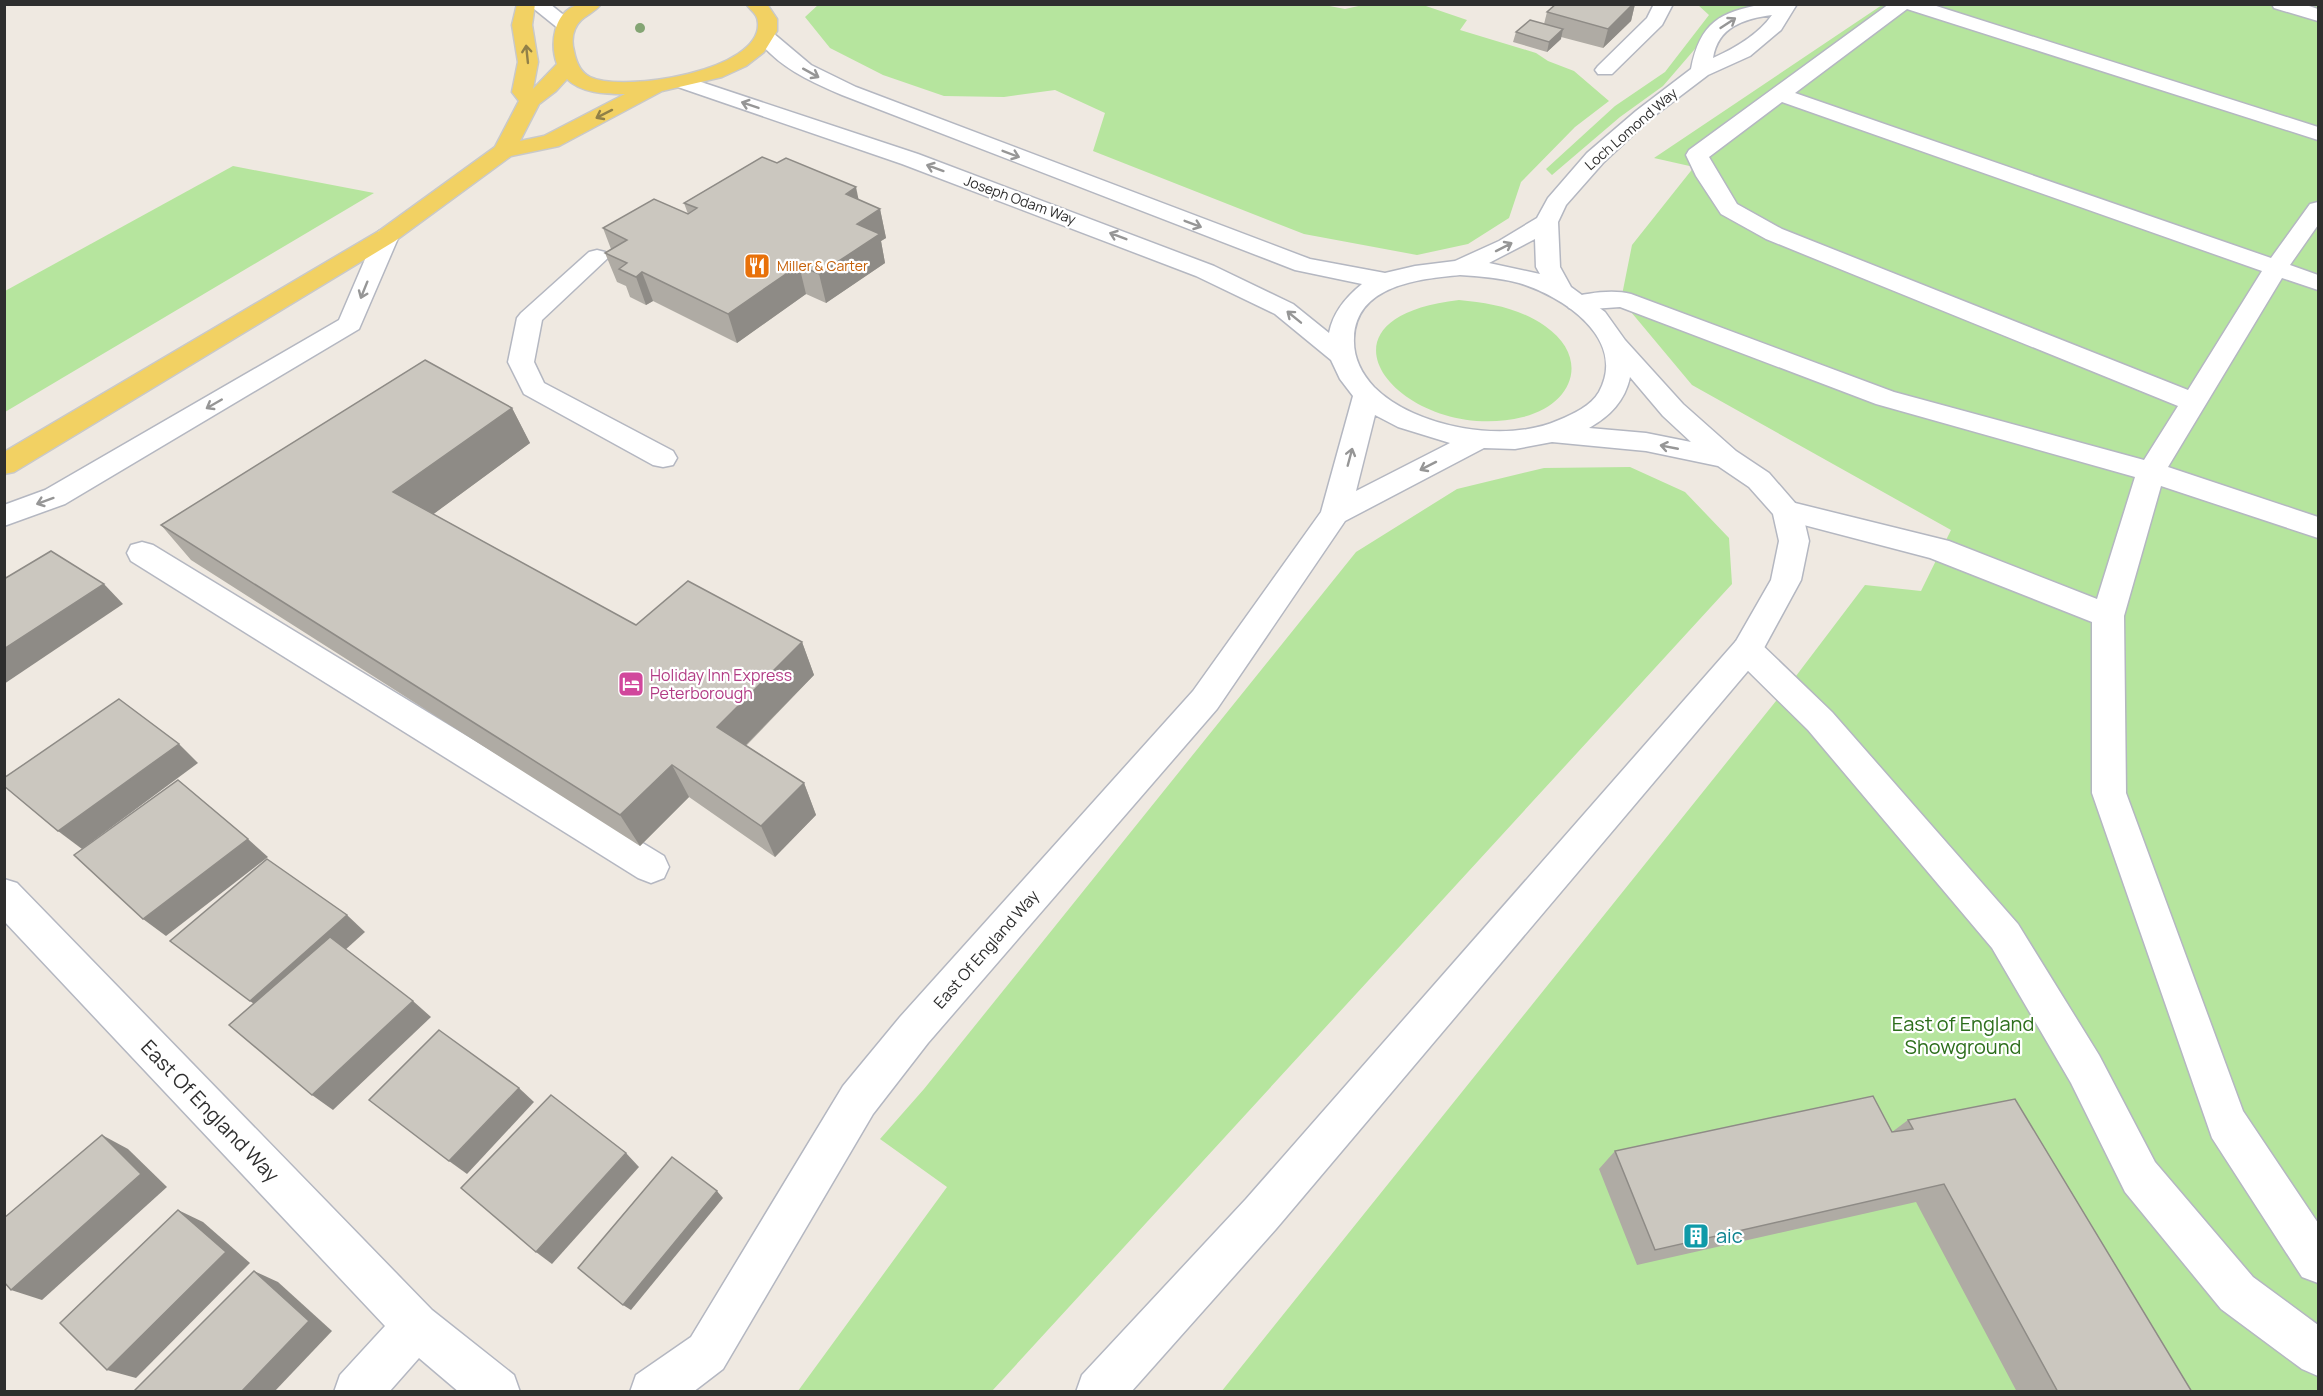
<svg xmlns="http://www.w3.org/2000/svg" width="2323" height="1396" viewBox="0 0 2323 1396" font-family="Manrope,sans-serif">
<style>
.green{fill:#b6e59e}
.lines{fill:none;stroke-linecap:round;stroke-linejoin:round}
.service-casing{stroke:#b4b7c1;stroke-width:3}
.minor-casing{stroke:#b4b7c1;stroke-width:3}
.tertiary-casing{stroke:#b4b7c1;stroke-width:3}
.primary-casing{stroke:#c9c9c9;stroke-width:3}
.service{fill:#fff;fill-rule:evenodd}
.minor{fill:#fff;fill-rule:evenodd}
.tertiary{fill:#fff;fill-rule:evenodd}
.primary{fill:#f2d163;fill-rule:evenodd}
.tree{fill:#84a574}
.wall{fill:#afaba4}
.shaded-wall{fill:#8e8b86}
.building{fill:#cbc7bf;stroke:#8e8b86;stroke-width:1.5}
.oneway{stroke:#969696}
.oneway2{stroke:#908048}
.labels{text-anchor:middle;stroke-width:4.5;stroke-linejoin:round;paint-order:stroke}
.far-street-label{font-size:14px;fill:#2e2e2e;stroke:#fff}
.far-food-label{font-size:14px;fill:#c56008;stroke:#fff;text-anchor:start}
.hotel-label{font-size:16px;fill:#b23c85;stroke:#fff;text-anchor:start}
.street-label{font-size:16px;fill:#2e2e2e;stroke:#fff}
.near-park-label{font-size:20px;fill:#2c6e1b;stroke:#fff}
.near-street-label{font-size:20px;fill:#2e2e2e;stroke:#fff}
.near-culture-label{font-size:20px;fill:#0d838f;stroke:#fff;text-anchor:start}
</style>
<rect width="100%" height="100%" fill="#efe9e1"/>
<g class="green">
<polygon points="819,4 1319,4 1345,9 1363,5 1423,5 1467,20 1460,30 1536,53 1548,61 1574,71 1609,101 1575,127 1521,182 1509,218 1468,244 1417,255 1304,234 1093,151 1105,113 1055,90 1004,97 944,96 883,75 830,48 805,17"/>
<polygon points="1698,5 1756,5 1719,21 1663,86 1620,117 1552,175 1546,169 1615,106 1665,72 1709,15"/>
<polygon points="1882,5 2318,5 2318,1391 1221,1392 1796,676 1865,585 1921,591 1951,530 1692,385 1621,300 1632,245 1694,167 1654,158"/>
<polygon points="233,166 374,193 5,412 5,291"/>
<path d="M1459 300C1490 303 1519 308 1545 326 1591 358 1573 405 1523 417 1407 446 1294 319 1459 300Z"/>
<polygon points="1630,467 1685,492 1729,538 1732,584 992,1391 798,1391 947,1187 880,1139 924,1089 1356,552 1457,489 1544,468"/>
</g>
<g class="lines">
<defs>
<g id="service">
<polygon points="1654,4 1673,4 1662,25 1612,74 1598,74 1595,70 1598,66 1647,18"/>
<path d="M1889 4H1930L2318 127V140L1907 9 1795 93 2271 258 2310 204 2318 202V225L2290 265 2318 275V290L2282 278 2168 467 2318 517V538L2161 486 2124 616 2126 793 2243 1111 2318 1223V1283L2302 1277 2212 1138 2092 793V622L1930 558 1777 518 1772 511 1777 504 1787 501 1949 541 2097 599 2135 477 1876 404 1620 307 1578 310 1569 308 1566 303 1569 298C1587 293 1613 289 1631 294L1894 392 2144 460 2178 406 1766 239 1721 214 1696 176 1686 155 1689 150ZM1782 102 2262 271 2188 390 1782 229 1737 204 1709 157Z"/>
<polygon points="2272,4 2303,4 2318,9 2318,21 2274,8"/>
<polygon points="387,229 395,231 399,236 359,329 65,504 4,526 4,505 45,490 339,320 375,236 379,231"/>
<polygon points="597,250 605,252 609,257 542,320 534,362 544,383 673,451 677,458 673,465 663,467 653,465 524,394 508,362 517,318 521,313 589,252"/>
<polygon points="142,542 153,545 664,856 669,867 664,878 651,883 638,878 131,561 127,553 131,545"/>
<polygon points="1747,638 1758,641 1832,712 2018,924 2099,1055 2155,1162 2253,1277 2318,1325 2318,1376 2302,1369 2221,1309 2125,1192 2071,1083 1992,948 1808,730 1736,659 1731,650 1736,641"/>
</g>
<g id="minor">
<path d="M1764 4H1797L1781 30 1750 56 1708 75 1650 119 1603 163 1566 205 1558 222 1560 267 1571 287 1605 312 1625 340 1683 404 1736 451 1769 473 1802 511 1809 541 1801 580 1758 659 1276 1229 1131 1392H1076L1082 1375 1246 1199 1736 641 1771 580 1779 541 1773 514 1749 487 1718 466 1646 451 1552 442 1515 449 1484 448 1345 521 1217 709 928 1043 873 1114 723 1369 693 1392H630L636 1375 691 1337 843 1086 900 1017 1193 691 1321 512 1353 396 1340 379 1331 360 1275 314 1196 276 902 164 675 86 672 82 675 78H689L918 154 1214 266 1293 304 1329 333C1333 312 1346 297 1362 284L1295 270 842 95C811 82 776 66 756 37L766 31 773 33 811 65 856 87 1310 259 1385 273 1415 266 1455 261 1499 241 1537 218 1548 198 1587 153 1636 111 1691 69C1700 22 1720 12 1764 4ZM1772 15C1758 35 1735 48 1713 58 1718 27 1743 19 1772 15ZM1535 239 1536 267 1540 274 1489 263ZM1460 275C1479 276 1500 278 1519 283 1562 296 1628 338 1599 392 1591 406 1573 414 1559 420 1506 444 1415 428 1374 387 1361 373 1353 357 1354 338 1356 285 1419 279 1460 275ZM1630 377 1663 416 1691 442 1646 433 1589 428C1610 416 1625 401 1630 377ZM1375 415 1398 427 1450 443 1356 491Z"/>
<polygon points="4,879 17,883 432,1310 514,1375 520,1392 459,1392 419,1358 389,1392 334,1392 340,1375 385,1326 4,921"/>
</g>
<polygon id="tertiary" points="528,4 550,4 576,25 566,31 559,29"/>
<path id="primary" d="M517 4H535L532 25 538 62 533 89 557 64C550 45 553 13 577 5 583 2 594 4 601 4 594 14 580 16 575 29 572 36 572 44 574 51 576 62 580 72 590 77 623 93 762 71 758 23 758 14 751 11 746 4H767L777 19V31L764 52 746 66 722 77 662 91 559 146 511 156 395 241 14 472 4 474V452L379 231 495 147 519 101 512 92 518 62 512 25ZM567 79C581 93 605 94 625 94L544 136 520 141 539 104 556 91Z"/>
</defs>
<use href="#service" class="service-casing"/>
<use href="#minor" class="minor-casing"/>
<use href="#tertiary" class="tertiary-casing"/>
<use href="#primary" class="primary-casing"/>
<use href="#service" class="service"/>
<use href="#minor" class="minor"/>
<use href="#tertiary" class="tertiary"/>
<use href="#primary" class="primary"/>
</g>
<circle class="tree" cx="640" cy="28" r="5"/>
<g class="wall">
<polygon points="1556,4 1635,4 1631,21 1603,48 1561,37 1561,39 1547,52 1513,42 1516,32 1544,24 1547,12"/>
<polygon points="859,200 880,209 886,238 881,241 885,263 826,303 806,294 737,343 653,301 646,305 630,297 626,286 617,282 605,253 611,249 603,228 688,214 684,203"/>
<polygon points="512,408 530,443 433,514 636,625 802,642 814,675 746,746 804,783 816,815 775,857 689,797 640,846 191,560 161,525"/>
<polygon points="1908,1120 2192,1392 2017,1392 1916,1202 1637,1265 1599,1169 1615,1151 1892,1132"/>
</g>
<g class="shaded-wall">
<polygon points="1633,4 1635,4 1631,21 1603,48 1608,29"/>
<polygon points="1563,29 1561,39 1547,52 1549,42"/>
<polygon points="856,187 862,216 846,194"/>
<polygon points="880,209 886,238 881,241 885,263 826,303 819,274 857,224"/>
<polygon points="799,265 806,294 737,343 728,314"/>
<polygon points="642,272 653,301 646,305 636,277"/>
<polygon points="512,408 530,443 416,527 393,492"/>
<polygon points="104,584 123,604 4,684 4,649"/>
<polygon points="802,642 814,675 732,759 717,727"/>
<polygon points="179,744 198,763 82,849 58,831"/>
<polygon points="672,765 689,797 640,846 620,815"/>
<polygon points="804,783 816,815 775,857 761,826"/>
<polygon points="248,839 268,857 166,936 143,919"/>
<polygon points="347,915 365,932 271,1017 250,1001"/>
<polygon points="413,1001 431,1017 333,1110 312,1095"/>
<polygon points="519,1088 534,1102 467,1174 449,1161"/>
<polygon points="102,1135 128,1149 167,1187 42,1300 11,1290"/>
<polygon points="626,1153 639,1167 552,1264 536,1252"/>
<polygon points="717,1191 723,1198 631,1310 623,1305"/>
<polygon points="178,1210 203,1222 250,1263 136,1378 107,1370"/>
<polygon points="254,1271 278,1282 332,1331 274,1392 241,1392"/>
</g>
<g class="building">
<polygon points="1556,4 1633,4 1608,29 1547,12"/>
<polygon points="1530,20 1563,29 1549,42 1516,32"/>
<polygon points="762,157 777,163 786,158 856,187 846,194 880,209 857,224 880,234 819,274 799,265 728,314 642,272 636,277 619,269 627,263 605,253 627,240 603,228 654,199 688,214 697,208 684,203"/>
<polygon points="425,360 512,408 393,492 636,625 688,581 802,642 717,727 804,783 761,826 672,765 620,815 161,525"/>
<polygon points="51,551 104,584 4,649 4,579"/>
<polygon points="119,699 179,744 58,831 4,786 4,778"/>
<polygon points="178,780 248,839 143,919 74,855"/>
<polygon points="267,859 347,915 250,1001 170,941"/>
<polygon points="330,937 413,1001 312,1095 229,1025"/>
<polygon points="439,1030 519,1088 449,1161 369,1100"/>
<polygon points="551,1095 626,1153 536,1252 461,1188"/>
<polygon points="1873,1096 1892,1132 1913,1129 1908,1120 2015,1099 2192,1392 2058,1392 1944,1184 1655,1250 1615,1151"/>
<polygon points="102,1135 141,1174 11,1290 4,1282 4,1218"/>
<polygon points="672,1157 717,1191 623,1305 578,1268"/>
<polygon points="178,1210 226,1252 107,1370 60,1323"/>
<polygon points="254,1271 309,1321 241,1392 133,1392"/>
</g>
<defs><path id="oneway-shaft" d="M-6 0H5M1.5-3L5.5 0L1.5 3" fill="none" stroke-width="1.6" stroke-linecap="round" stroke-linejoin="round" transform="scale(1.5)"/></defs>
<g class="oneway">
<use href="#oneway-shaft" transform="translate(1728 23) rotate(-33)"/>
<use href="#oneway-shaft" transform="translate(811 73) rotate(29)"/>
<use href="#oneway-shaft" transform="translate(750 105) rotate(-161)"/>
<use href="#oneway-shaft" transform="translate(1011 154) rotate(21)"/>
<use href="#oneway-shaft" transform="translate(935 168) rotate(-160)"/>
<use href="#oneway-shaft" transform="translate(1193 224) rotate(21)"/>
<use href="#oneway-shaft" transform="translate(1118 236) rotate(-159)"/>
<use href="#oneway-shaft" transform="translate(1504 247) rotate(-27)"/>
<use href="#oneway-shaft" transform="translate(364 290) rotate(112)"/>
<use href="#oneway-shaft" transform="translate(1294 317) rotate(-141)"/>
<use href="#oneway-shaft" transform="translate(214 404) rotate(150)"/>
<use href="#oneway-shaft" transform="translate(1669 447) rotate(-169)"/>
<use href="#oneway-shaft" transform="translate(1350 457) rotate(-75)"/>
<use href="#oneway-shaft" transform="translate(1428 466) rotate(153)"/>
<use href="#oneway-shaft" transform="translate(45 501) rotate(160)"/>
</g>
<g class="oneway2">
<use href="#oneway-shaft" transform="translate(527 54) rotate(-96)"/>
<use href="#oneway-shaft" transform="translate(604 114) rotate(153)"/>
</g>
<defs>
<symbol id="restaurant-square" viewBox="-11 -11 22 22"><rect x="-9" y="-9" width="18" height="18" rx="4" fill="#e8710a" stroke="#fff"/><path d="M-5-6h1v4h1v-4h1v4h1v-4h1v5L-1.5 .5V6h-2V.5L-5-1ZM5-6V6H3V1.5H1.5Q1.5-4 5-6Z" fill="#fff"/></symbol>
<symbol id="hotel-square" viewBox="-11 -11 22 22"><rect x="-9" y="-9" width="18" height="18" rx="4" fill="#d1479c" stroke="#fff"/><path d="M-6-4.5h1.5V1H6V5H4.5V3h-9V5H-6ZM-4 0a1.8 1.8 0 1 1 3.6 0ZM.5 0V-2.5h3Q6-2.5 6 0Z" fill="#fff"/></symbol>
<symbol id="building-square" viewBox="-11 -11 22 22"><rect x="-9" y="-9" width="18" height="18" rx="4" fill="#0f9aa8" stroke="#fff"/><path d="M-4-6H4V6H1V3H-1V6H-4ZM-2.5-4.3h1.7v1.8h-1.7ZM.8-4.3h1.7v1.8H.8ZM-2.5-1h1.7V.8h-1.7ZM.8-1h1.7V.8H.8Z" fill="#fff"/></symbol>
</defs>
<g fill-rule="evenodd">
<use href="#restaurant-square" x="742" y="251" width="30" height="30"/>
<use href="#hotel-square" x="616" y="669" width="30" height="30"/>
<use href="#building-square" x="1681" y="1221" width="30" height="30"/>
</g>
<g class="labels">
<g class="far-street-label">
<text transform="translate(1631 129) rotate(-41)" y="5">Loch Lomond Way</text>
<text transform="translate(1020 200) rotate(20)" y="5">Joseph Odam Way</text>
</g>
<g class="far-food-label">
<text x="777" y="271">Miller &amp; Carter</text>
</g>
<g class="hotel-label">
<text x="650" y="681">Holiday Inn Express<tspan x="650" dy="18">Peterborough</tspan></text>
</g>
<g class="street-label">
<text transform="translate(986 949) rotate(-49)" y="6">East Of England Way</text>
</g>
<g class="near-park-label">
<text x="1963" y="1031">East of England<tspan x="1963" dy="23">Showground</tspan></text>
</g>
<g class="near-street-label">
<text transform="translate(210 1111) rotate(46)" y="7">East Of England Way</text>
</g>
<g class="near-culture-label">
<text x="1716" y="1243">aic</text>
</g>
</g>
<rect width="2323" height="1396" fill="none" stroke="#2e2e2e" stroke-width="12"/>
</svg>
